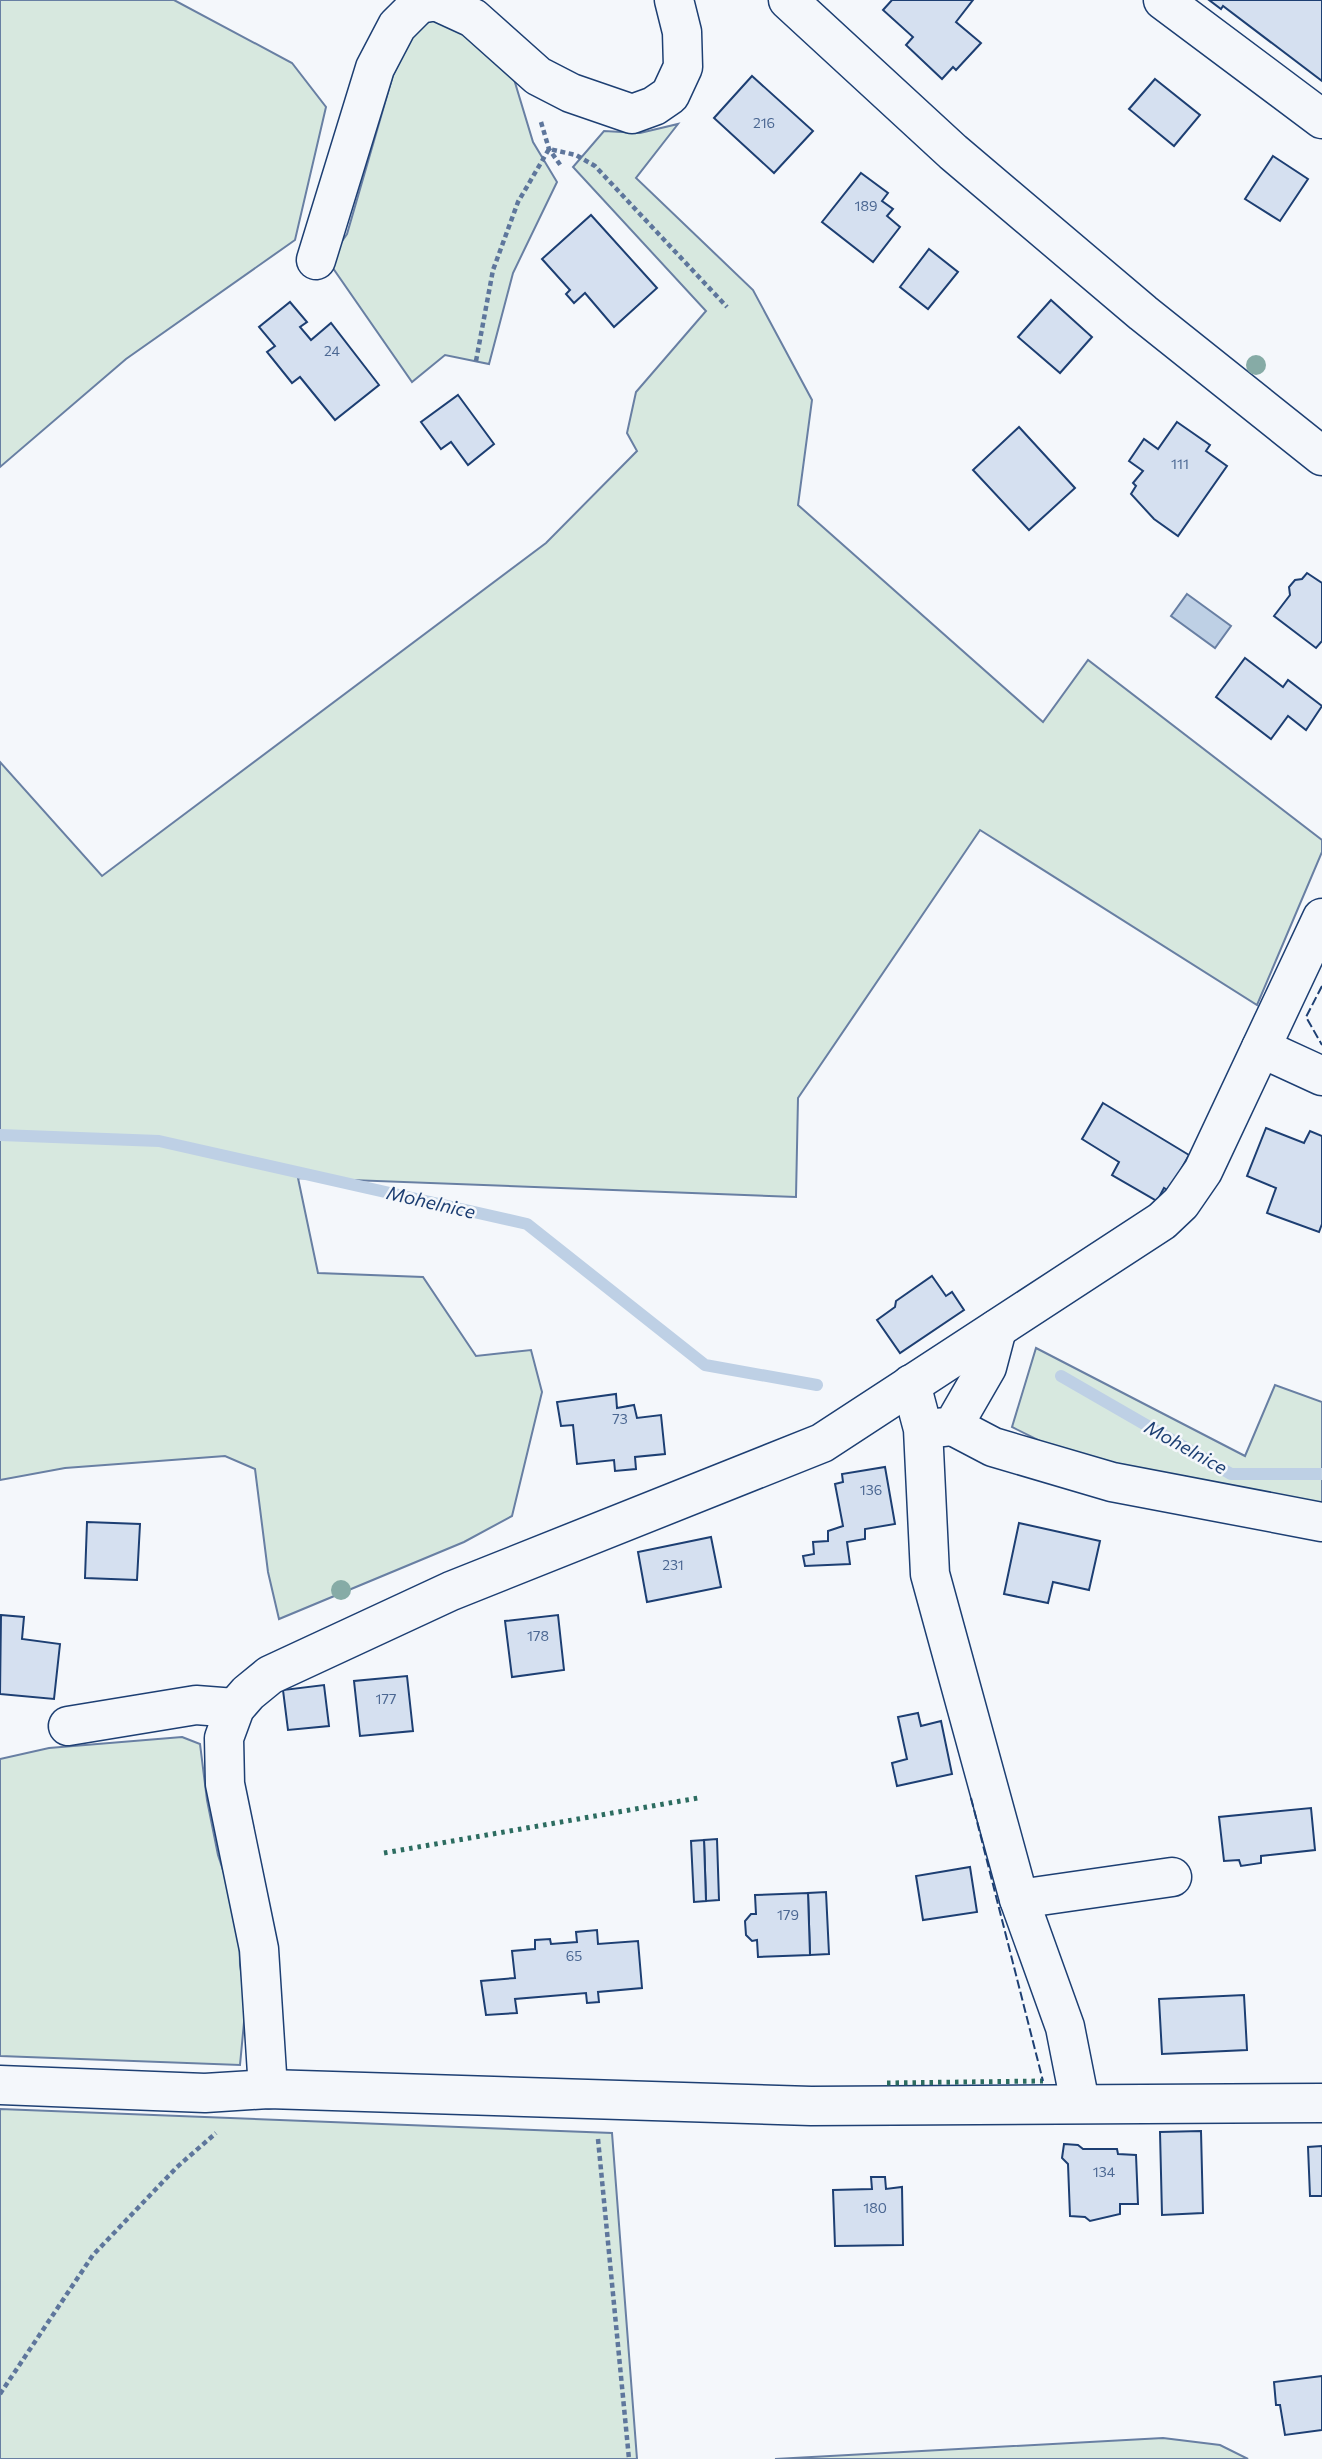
<svg xmlns="http://www.w3.org/2000/svg" width="1322" height="2459" viewBox="0 0 1322 2459" font-family="Commissioner,sans-serif">
<style>
.green{fill:#d7e8df;stroke:#687fa3;stroke-width:2}
.water{fill:#bed0e5;stroke:#687fa3;stroke-width:2}
.lines{fill:none;stroke-linecap:round;stroke-linejoin:round}
.stream{stroke:#bed0e5;stroke-width:12}
.building{fill:#d5e0f0;stroke:#1d3f73;stroke-width:2}
.minor-casing{stroke:#1d3f73;stroke-width:41}
.major-casing{stroke:#1d3f73;stroke-width:41}
.path{stroke:#5e769c;stroke-width:4.5;stroke-dasharray:5 3.5;stroke-linecap:butt}
.minor{stroke:#f4f7fb;stroke-width:38}
.major{stroke:#f4f7fb;stroke-width:38}
.hedge{stroke:#2c6c60;stroke-width:5;stroke-dasharray:3.5 5;stroke-linecap:butt}
.fence{stroke:#1d3f73;stroke-width:2;stroke-dasharray:9 3.5;stroke-linecap:butt}
.tree{fill:#86aba6}
.labels{text-anchor:middle;stroke-width:5;stroke-linejoin:round;paint-order:stroke}
.number-label{font-size:14px;fill:#4b6792}
.water-label{font-size:19px;font-style:italic;fill:#1d3f73;stroke:#f4f7fb}
</style>
<rect width="100%" height="100%" fill="#f4f7fb"/>
<g class="green">
<polygon points="0,0 174,0 292,63 326,107 295,240 126,359 0,467"/>
<polygon points="436,18 466,25 510,66 533,142 557,182 513,273 489,364 445,355 412,382 328,261 347,234 393,75 415,30"/>
<polygon points="678,124 636,178 753,290 812,400 798,505 1043,722 1088,660 1322,840 1322,852 1257,1005 980,830 798,1098 796,1197 298,1178 318,1273 423,1277 476,1356 531,1350 542,1392 512,1516 464,1542 279,1619 268,1572 255,1469 225,1456 65,1468 0,1480 0,762 102,876 546,543 637,451 627,433 636,392 706,311 573,167 604,131 640,133"/>
<polygon points="1036,1348 1245,1456 1275,1385 1322,1402 1322,1508 1247,1494 1058,1450 1012,1427"/>
<polygon points="182,1737 200,1744 207,1800 218,1855 239,1918 240,1965 246,2001 240,2065 0,2056 0,1759 49,1748"/>
<polygon points="0,2109 612,2133 637,2459 0,2459"/>
<polygon points="1163,2438 1220,2445 1248,2459 775,2459"/>
</g>
<polygon class="water" points="1187,594 1231,626 1215,648 1171,616"/>
<g class="lines">
<g class="stream">
<polyline points="0,1135 159,1141 527,1224 705,1365 817,1385"/>
<polyline points="1061,1376 1231,1474 1322,1474"/>
</g>
</g>
<g class="building">
<polygon points="892,0 973,0 956,22 981,43 956,70 953,67 942,79 906,45 913,37 883,10"/>
<polygon points="1209,0 1322,0 1322,81 1223,6 1221,9"/>
<polygon points="752,76 813,131 774,173 714,118"/>
<polygon points="1155,79 1200,115 1174,146 1129,109"/>
<polygon points="1273,156 1308,179 1280,221 1245,199"/>
<polygon points="861,173 888,193 882,201 893,209 887,216 900,227 873,262 822,222"/>
<polygon points="591,215 657,288 614,327 585,293 574,303 566,294 570,290 542,259"/>
<polygon points="929,249 958,272 928,309 900,287"/>
<polygon points="1051,300 1092,337 1060,373 1018,337"/>
<polygon points="290,302 307,322 300,327 311,340 331,323 379,385 335,420 300,377 292,383 267,352 275,346 259,327"/>
<polygon points="458,395 494,444 468,465 451,442 441,449 421,422"/>
<polygon points="1177,422 1210,445 1206,451 1227,466 1178,536 1154,519 1131,494 1136,486 1133,483 1143,471 1129,461 1144,439 1158,449"/>
<polygon points="1019,427 1075,488 1029,530 973,470"/>
<polygon points="1307,573 1322,583 1322,641 1316,648 1274,616 1290,595 1289,587 1295,580 1302,579"/>
<polygon points="1245,658 1283,687 1288,680 1322,706 1306,730 1288,716 1271,739 1216,697"/>
<polygon points="1103,1103 1189,1155 1169,1191 1164,1188 1157,1201 1112,1175 1119,1162 1082,1139"/>
<polygon points="1266,1128 1304,1143 1310,1131 1322,1136 1322,1224 1319,1232 1267,1213 1276,1188 1247,1176"/>
<polygon points="932,1276 946,1296 952,1292 964,1310 900,1353 877,1320 895,1307 896,1301"/>
<polygon points="616,1394 617,1408 634,1405 637,1418 661,1415 665,1454 635,1457 636,1469 615,1471 614,1460 577,1464 573,1425 561,1426 557,1402"/>
<polygon points="885,1467 895,1524 865,1529 865,1539 847,1542 850,1564 805,1566 803,1556 814,1554 813,1542 828,1541 828,1531 843,1526 835,1484 843,1482 842,1474"/>
<polygon points="87,1522 140,1524 137,1580 85,1578"/>
<polygon points="1019,1523 1100,1541 1089,1590 1053,1582 1048,1603 1004,1594"/>
<polygon points="711,1537 721,1587 647,1602 638,1552"/>
<polygon points="1,1615 24,1617 22,1639 60,1644 54,1699 0,1694"/>
<polygon points="558,1615 564,1670 512,1677 505,1621"/>
<polygon points="407,1676 413,1731 360,1736 354,1681"/>
<polygon points="324,1685 329,1726 288,1730 283,1690"/>
<polygon points="918,1713 921,1726 941,1721 952,1774 897,1786 892,1763 907,1759 898,1717"/>
<polygon points="1311,1808 1315,1850 1261,1856 1261,1863 1241,1866 1239,1860 1224,1861 1219,1817"/>
<polygon points="717,1839 719,1900 706,1901 704,1840"/>
<polygon points="704,1840 706,1901 694,1902 691,1841"/>
<polygon points="970,1867 977,1912 923,1920 916,1876"/>
<polygon points="826,1892 829,1954 810,1955 808,1893"/>
<polygon points="808,1893 810,1955 758,1957 757,1940 752,1941 746,1935 745,1921 751,1914 756,1914 755,1895"/>
<polygon points="597,1930 598,1944 638,1941 642,1988 598,1992 599,2002 587,2003 586,1993 515,1999 517,2013 486,2015 481,1981 515,1978 512,1951 535,1949 535,1940 550,1939 551,1944 577,1942 576,1932"/>
<polygon points="1244,1995 1247,2050 1162,2054 1159,1999"/>
<polygon points="1201,2131 1203,2213 1162,2215 1160,2132"/>
<polygon points="1064,2144 1078,2145 1083,2149 1117,2149 1118,2154 1136,2155 1138,2204 1120,2204 1120,2214 1090,2221 1085,2217 1070,2216 1068,2164 1062,2158"/>
<polygon points="1322,2146 1322,2196 1310,2196 1308,2147"/>
<polygon points="871,2177 885,2177 886,2189 902,2187 903,2245 835,2246 833,2190 872,2189"/>
<polygon points="1322,2376 1322,2430 1285,2435 1280,2405 1276,2405 1274,2382"/>
</g>
<g class="lines">
<defs>
<g id="minor">
<polyline points="1163,0 1322,119"/>
<polyline points="316,260 375,68 397,26 419,4 436,1 473,18 538,76 571,93 632,114 654,106 670,95 683,67 682,32 674,0"/>
<polyline points="1261,1048 1322,1076"/>
<polyline points="911,1384 923,1429 930,1574 1019,1899 1065,2027 1080,2103"/>
<polyline points="953,1426 993,1447 1112,1482 1322,1522"/>
<polyline points="927,1429 953,1426 987,1367 997,1329"/>
<polyline points="68,1726 196,1705 235,1708"/>
<polyline points="1019,1899 1172,1877"/>
<polyline points="0,2085 205,2093 268,2089 811,2106 1322,2103"/>
<polyline points="268,2089 259,1949 225,1784 224,1738 235,1708 248,1693 270,1675 451,1591 822,1443 1162,1221 1181,1203 1203,1171 1322,918"/>
</g>
<polyline id="major" points="788,0 953,152 1143,313 1322,456"/>
</defs>
<use href="#minor" class="minor-casing"/>
<use href="#major" class="major-casing"/>
<g class="path">
<polyline points="541,122 549,149 561,166"/>
<polyline points="476,361 493,270 518,202 549,149 576,155 595,166 727,307"/>
<polyline points="598,2139 629,2459"/>
<polyline points="0,2394 93,2255 177,2167 216,2133"/>
</g>
<use href="#minor" class="minor"/>
<use href="#major" class="major"/>
<g class="hedge">
<polyline points="384,1853 698,1798"/>
<polyline points="887,2083 1043,2081"/>
</g>
<g class="fence">
<polyline points="1322,986 1306,1017 1322,1045"/>
<polyline points="971,1798 1043,2081"/>
</g>
</g>
<g class="tree">
<circle cx="1256" cy="365" r="10"/>
<circle cx="341" cy="1590" r="10"/>
</g>
<g class="labels">
<g class="number-label">
<text x="764" y="128">216</text>
<text x="866" y="211">189</text>
<text x="332" y="356">24</text>
<text x="1180" y="469">111</text>
<text x="620" y="1424">73</text>
<text x="871" y="1495">136</text>
<text x="673" y="1570">231</text>
<text x="538" y="1641">178</text>
<text x="386" y="1704">177</text>
<text x="788" y="1920">179</text>
<text x="574" y="1961">65</text>
<text x="1104" y="2177">134</text>
<text x="875" y="2213">180</text>
</g>
<g class="water-label">
<text transform="translate(431 1202) rotate(13)" y="7">Mohelnice</text>
<text transform="translate(1186 1447) rotate(29)" y="7">Mohelnice</text>
</g>
</g>
</svg>
